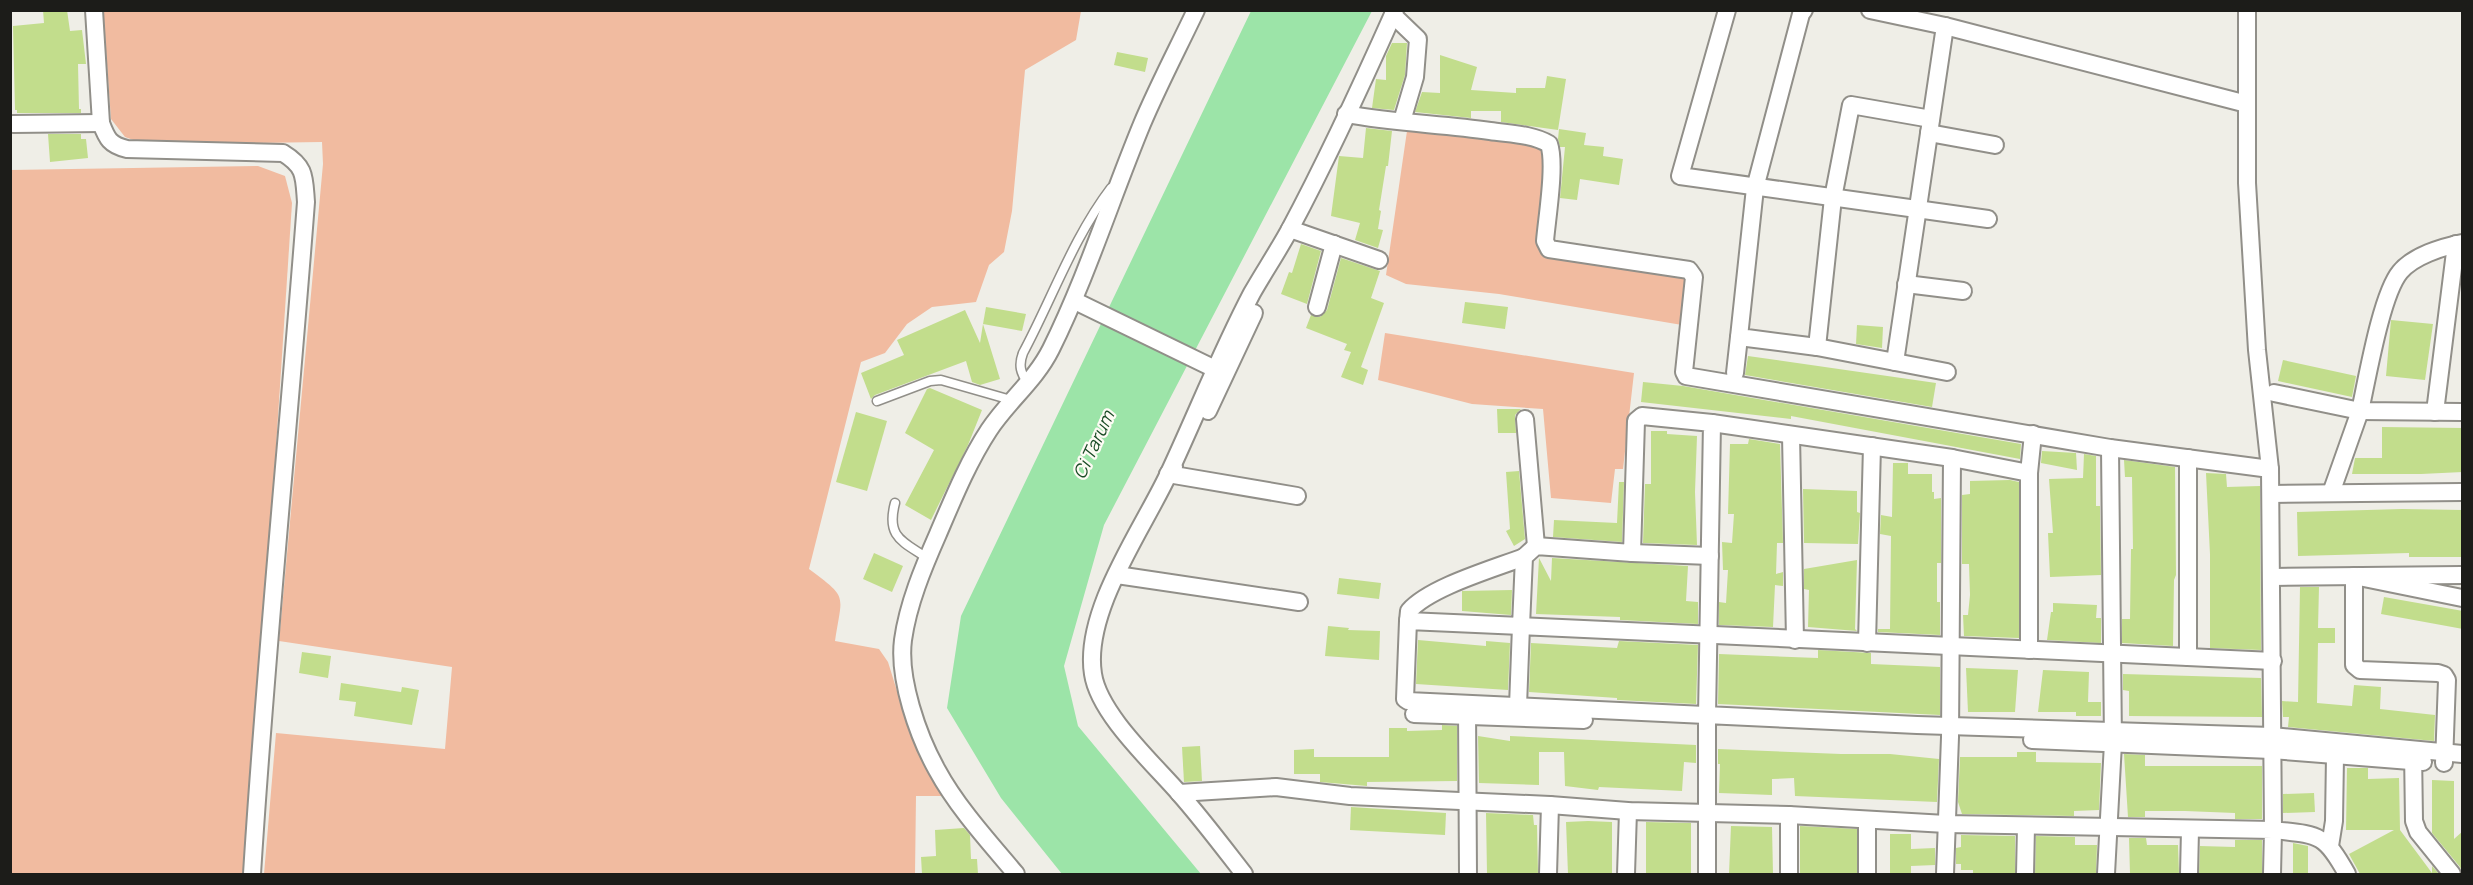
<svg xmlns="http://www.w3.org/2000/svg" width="2473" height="885" viewBox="0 0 2473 885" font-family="Manrope,sans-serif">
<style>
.green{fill:#f1bba0}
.water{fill:#9ce4a8}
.building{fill:#c2dd8c}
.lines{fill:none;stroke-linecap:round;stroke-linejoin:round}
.service-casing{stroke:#918f89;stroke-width:11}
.minor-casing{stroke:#918f89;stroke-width:20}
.service{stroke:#fff;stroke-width:8}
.minor{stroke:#fff;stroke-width:16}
.labels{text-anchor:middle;stroke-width:4.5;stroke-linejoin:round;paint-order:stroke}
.water-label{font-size:18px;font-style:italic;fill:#1a4c26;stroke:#fdfbf4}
</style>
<rect width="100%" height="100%" fill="#efeee7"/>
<g class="green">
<path d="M103 11H1081L1076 40 1025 70 1012 211 1004 252 989 265 976 302 932 307 907 324 885 353 861 362 809 569C849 599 842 593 835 641L879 649 888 662 906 720 943 796H916L915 874H264L276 733 445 749 452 667 279 641 323 164 322 142 200 144 139 142 125 137 111 119Z"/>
<polygon points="1407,131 1495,137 1547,148 1543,251 1688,276 1682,325 1499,294 1406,284 1386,275"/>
<polygon points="258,166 285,176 292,203 248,874 11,874 10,170"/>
<polygon points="1385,333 1634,373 1623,469 1615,469 1611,503 1551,498 1543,409 1472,404 1378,380"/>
</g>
<polygon class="water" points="1251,11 1372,11 1104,525 1064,666 1078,726 1201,874 1062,874 1001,798 947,708 961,616"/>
<g class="building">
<polygon points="43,10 67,10 70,31 82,30 86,64 78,64 79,109 81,109 81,113 17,113 17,110 15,110 13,26 44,23"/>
<polygon points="1392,43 1407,43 1405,75 1394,110 1372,108 1376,79 1386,80 1386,56"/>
<polygon points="1117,52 1148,58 1145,72 1114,65"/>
<polygon points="1440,55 1477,67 1471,90 1516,93 1516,88 1545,88 1547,76 1566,79 1558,130 1501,122 1501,111 1471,111 1471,118 1415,112 1422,92 1440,93"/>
<polygon points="1366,128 1392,131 1388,166 1386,166 1379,210 1381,211 1378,229 1383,230 1378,248 1355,240 1360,223 1331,216 1339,156 1363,158"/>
<polygon points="1559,129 1586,133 1584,145 1604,147 1603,156 1623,159 1619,185 1580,179 1577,200 1560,198 1565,147 1560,147 1558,139"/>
<polygon points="48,134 81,134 81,139 86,139 88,158 50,162"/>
<polygon points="1301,244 1321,251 1307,304 1281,294 1289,272 1292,273"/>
<polygon points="1341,258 1380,271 1371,298 1384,303 1361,367 1368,370 1363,385 1341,377 1351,352 1344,350 1347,344 1306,328 1311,315 1320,317 1327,310"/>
<polygon points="1465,302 1508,307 1505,329 1462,323"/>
<polygon points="986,307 1026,314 1022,331 983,324"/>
<polygon points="965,310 980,343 983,324 1000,379 980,385 972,382 966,361 875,395 871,399 861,373 904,355 897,340"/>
<polygon points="2391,320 2433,324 2425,380 2386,376"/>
<polygon points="1857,325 1883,327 1882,348 1856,344"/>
<polygon points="1748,356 1936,383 1932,407 1745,375"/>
<polygon points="2283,360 2356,376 2352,397 2278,381"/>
<polygon points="1643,382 1683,386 2021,444 2020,459 1791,416 1791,419 1641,402"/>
<polygon points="930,388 982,410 968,445 931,520 905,505 934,450 905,433 927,389"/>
<polygon points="1497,409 1521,409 1515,415 1516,433 1498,433"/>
<polygon points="856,412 887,421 867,491 836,482"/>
<polygon points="2382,427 2463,428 2463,472 2421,474 2352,474 2355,458 2382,458"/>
<polygon points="1651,431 1667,431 1667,434 1697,436 1695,492 1697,545 1643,543 1645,484 1651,484"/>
<polygon points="1749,439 1780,444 1783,543 1777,543 1776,574 1783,572 1783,586 1775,585 1773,627 1719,625 1719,602 1726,603 1728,570 1723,570 1722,542 1732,543 1734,514 1728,514 1730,444 1748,444"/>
<polygon points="2042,451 2076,453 2077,470 2041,463"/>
<polygon points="2084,454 2096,456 2096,506 2100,506 2101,575 2050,577 2048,533 2053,533 2049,479 2083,478"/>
<polygon points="2124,460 2175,467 2176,575 2174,580 2173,646 2122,643 2122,619 2130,619 2131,549 2133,549 2132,477 2125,477"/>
<polygon points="1893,463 1908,463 1908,474 1932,474 1932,492 1934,492 1934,499 1941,498 1941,563 1937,563 1937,602 1940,602 1940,635 1878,632 1878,629 1890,629 1891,536 1880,534 1881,515 1892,517"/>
<polygon points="1519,471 1525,539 1514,546 1506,531 1510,529 1506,472"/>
<polygon points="2206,473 2226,474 2227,487 2260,486 2261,650 2210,648 2210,554"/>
<polygon points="2010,480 2019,482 2019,638 1964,636 1963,615 1968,615 1970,595 1969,564 1962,564 1962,495 1970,494 1970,481"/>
<polygon points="1619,482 1624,482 1622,542 1553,537 1554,520 1617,523"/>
<polygon points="1803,489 1857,491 1857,512 1860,513 1858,544 1804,543"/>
<polygon points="2402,509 2463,510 2463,557 2409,557 2409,553 2298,556 2297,512"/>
<polygon points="874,553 903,566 892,592 863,579"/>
<polygon points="1539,558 1551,581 1552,558 1688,566 1686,601 1698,602 1698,624 1620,620 1620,617 1536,614"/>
<polygon points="1857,560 1855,629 1857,631 1808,627 1809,590 1804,589 1804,569"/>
<polygon points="1339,578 1381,583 1379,599 1337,594"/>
<polygon points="2300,587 2319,587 2318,628 2335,628 2335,643 2318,643 2317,703 2352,706 2354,685 2381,687 2380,709 2435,715 2434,741 2288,727 2289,717 2283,717 2282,701 2298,702"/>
<polygon points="1512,590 1511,615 1462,611 1462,591"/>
<polygon points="2384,597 2463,611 2463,629 2381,614"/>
<polygon points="2053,603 2097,605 2096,618 2101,618 2101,643 2047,640 2051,612 2053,612"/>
<polygon points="1328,626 1349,628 1348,630 1380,631 1379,660 1325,656"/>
<polygon points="1418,640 1486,646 1486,641 1510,643 1508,690 1416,684"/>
<polygon points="1619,641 1698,645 1696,704 1617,700 1617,698 1529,692 1531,643 1617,648"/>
<polygon points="1818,650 1871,653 1871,664 1940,667 1940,715 1718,704 1719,654 1818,658"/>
<polygon points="302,652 331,656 328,678 299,673"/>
<polygon points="1966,668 2018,670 2015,712 1968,712"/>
<polygon points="2043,670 2089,672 2088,702 2101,702 2101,716 2076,716 2076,712 2038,712"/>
<polygon points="2123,674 2261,678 2262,717 2129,716 2129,691 2123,690"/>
<polygon points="341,683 401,692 402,687 419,690 412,725 354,716 356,702 339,700"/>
<polygon points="1442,725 1457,726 1457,781 1367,782 1367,786 1320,782 1320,774 1294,774 1294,750 1314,749 1314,757 1389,757 1389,728 1407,728 1407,731 1442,730"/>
<polygon points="1478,736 1510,741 1510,736 1696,745 1696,763 1684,762 1682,791 1599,787 1598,790 1565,786 1564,752 1539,752 1539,785 1479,783"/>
<polygon points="1200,746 1202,781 1184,782 1182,747"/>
<polygon points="1718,749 1841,754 1890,754 1939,759 1937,802 1795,796 1794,778 1772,779 1772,795 1719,793 1720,764 1718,764"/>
<polygon points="2017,752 2036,752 2036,762 2101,763 2099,810 2074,811 2074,816 1962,814 1958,802 1960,757 2017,757"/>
<polygon points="2124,754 2145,755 2145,766 2262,766 2262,819 2235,819 2235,813 2185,811 2145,811 2145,817 2128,817"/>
<polygon points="2347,768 2368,768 2368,779 2399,778 2400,830 2432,873 2432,866 2439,874 2360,874 2349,854 2394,830 2346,830"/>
<polygon points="2432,780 2454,781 2454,839 2463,831 2463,874 2460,867 2432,833"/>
<polygon points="2314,793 2315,812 2283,813 2283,794"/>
<polygon points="1351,807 1446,813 1445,835 1350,830"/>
<polygon points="1486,813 1533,815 1534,825 1537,825 1538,874 1487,874"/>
<polygon points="1588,821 1612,822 1612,874 1568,874 1566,822"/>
<polygon points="1646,822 1691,823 1691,874 1646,874"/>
<polygon points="1731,826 1772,827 1773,874 1729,874"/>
<polygon points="1800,826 1857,829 1857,874 1800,874"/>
<polygon points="964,828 970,835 971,859 977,859 978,874 922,874 921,857 936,856 935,830"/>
<polygon points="1890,834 1911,834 1911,849 1935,848 1935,865 1911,866 1911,874 1890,874"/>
<polygon points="1961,835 2015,836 2015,874 1973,874 1973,870 1961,870 1961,864 1956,864 1956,848 1961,847"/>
<polygon points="2036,836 2075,837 2075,845 2097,845 2096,874 2035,874"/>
<polygon points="2129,838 2146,838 2147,845 2178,845 2179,874 2130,874"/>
<polygon points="2235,840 2262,840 2262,874 2199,874 2200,846 2235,847"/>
<polygon points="2293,843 2308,846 2308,874 2293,874"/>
</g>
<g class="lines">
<defs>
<g id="service">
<path d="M1028 384C1021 373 1018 366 1023 353 1052 299 1073 238 1111 188"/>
<polyline points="877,401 930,381 941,380 1011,400"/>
<path d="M895 503C886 537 902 541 927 558"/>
</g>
<g id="minor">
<path d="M94 10 101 123C107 139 110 145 127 149L283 153C306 167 304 177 306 202 289 426 266 650 252 874"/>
<polyline points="1727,10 1680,176 1988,219"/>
<polyline points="1804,10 1801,14 1755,188 1739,337 1817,347 1895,362 1945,26"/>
<polyline points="1870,10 1945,26 2247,104"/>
<path d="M2247 10V183L2257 350 2270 469 2273 830C2319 835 2324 833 2347 874"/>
<polyline points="1393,15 1418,39 1415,77 1402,121"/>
<path d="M1346 114C1394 123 1442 124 1490 131 1510 134 1532 134 1549 144 1556 164 1547 217 1545 241L1549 249 1689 270 1694 277 1684 372 1686 376 2110 448 2270 469"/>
<polyline points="13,124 101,123"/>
<polyline points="1929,133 1995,145"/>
<polyline points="1290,229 1379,260"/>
<path d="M2462 243C2442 247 2413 256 2400 272 2381 295 2367 380 2360 411L2462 412"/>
<polyline points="1906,284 1963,291"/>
<polyline points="1075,301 1215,369"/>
<polyline points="1317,307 1334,244"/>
<polyline points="1817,347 1833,198 1851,105 1931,119"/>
<polyline points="1895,362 1947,372"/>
<polyline points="1735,373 1739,337"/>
<polyline points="2274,393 2360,411 2331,493"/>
<polyline points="1208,411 1254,313"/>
<polyline points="2435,412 2456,244"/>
<polyline points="1525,419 1536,546"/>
<polyline points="1712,423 1952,458 1950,737 1945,874"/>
<polyline points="1791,435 1795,640"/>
<polyline points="1952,458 2029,473 2029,650"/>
<polyline points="1174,467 1168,474 1297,496"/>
<polyline points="2029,473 2033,434"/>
<polyline points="2271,494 2462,492"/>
<polyline points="1632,553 1710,556"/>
<polyline points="1117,575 1299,602"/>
<polyline points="2273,577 2462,575"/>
<path d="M1408 621 1409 611C1430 587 1493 569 1524 557"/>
<polyline points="1867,643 1872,446"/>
<polyline points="2188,657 2188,458"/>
<polyline points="1518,706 1521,626 2273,661"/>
<polyline points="1467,707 1468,874"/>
<polyline points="1414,714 1584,720"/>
<polyline points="2032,740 2271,750 2423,762"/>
<polyline points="2413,750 2414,821 2418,832 2452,874"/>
<polyline points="2444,763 2447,680 2444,675 2438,673 2360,670 2354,665 2354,576 2462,598"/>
<polyline points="1179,793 1276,787 1350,796 1550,805 1628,811 1789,815 1946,824 2273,830 2272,874"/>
<polyline points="1789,815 1789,874"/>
<polyline points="1867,820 1867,874"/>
<polyline points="2330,846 2334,821 2335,756"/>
<path d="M1016 874C989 842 957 807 937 770 918 736 898 679 903 640 908 604 923 568 938 534 953 499 968 462 989 430 1008 401 1035 381 1051 349 1087 276 1111 199 1142 124 1158 86 1178 48 1196 10"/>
<path d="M1244 874C1223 847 1202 819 1179 793 1153 763 1099 714 1093 674 1083 611 1143 529 1169 473 1197 413 1221 352 1252 293 1264 272 1278 251 1290 229 1328 158 1362 84 1395 10"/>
<polyline points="1548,874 1550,805"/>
<polyline points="1626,874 1628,811"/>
<path d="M1707 874V716C1709 618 1710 521 1712 423L1642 416 1636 421 1632 553 1536 546 1524 557 1521 626 1408 621 1405 699 1408 701 1917 725 2272 736 2462 754"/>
<polyline points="2025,874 2026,826"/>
<polyline points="2106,874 2113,743 2110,448"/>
<polyline points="2189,874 2190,830"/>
</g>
</defs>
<use href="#service" class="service-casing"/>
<use href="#minor" class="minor-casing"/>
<use href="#service" class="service"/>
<use href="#minor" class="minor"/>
</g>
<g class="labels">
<g class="water-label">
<text transform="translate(1094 445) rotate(-65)" y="6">Ci Tarum</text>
</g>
</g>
<rect width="2473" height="885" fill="none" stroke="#1c1c19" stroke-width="24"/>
</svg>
